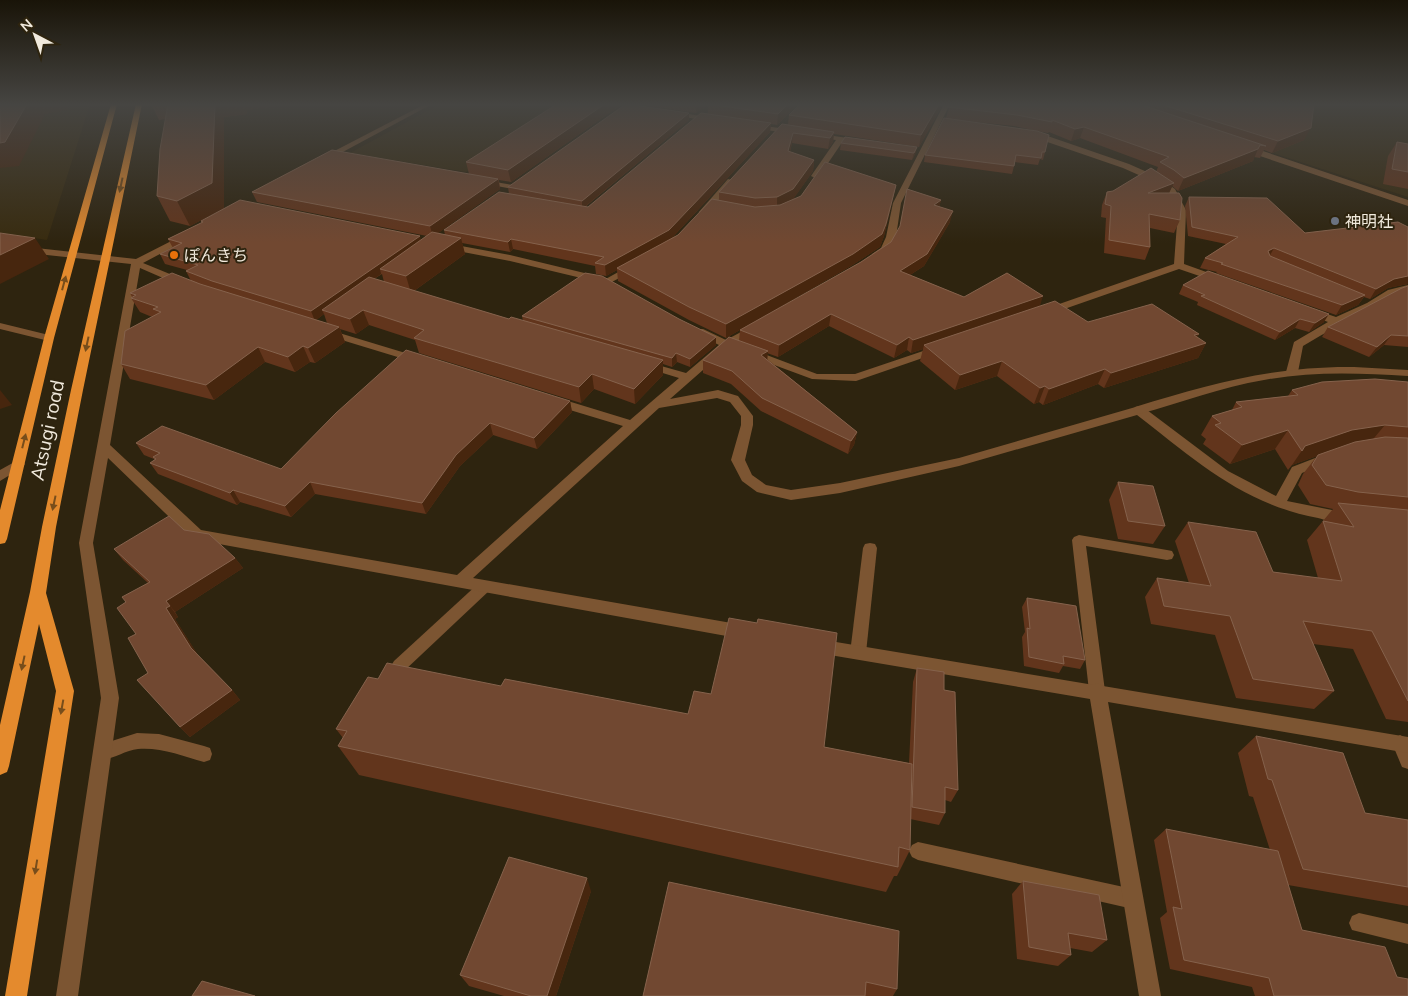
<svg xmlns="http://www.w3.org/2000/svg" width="1408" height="996" viewBox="0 0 1408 996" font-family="Mulish,'Noto Sans JP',sans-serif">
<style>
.built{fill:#382b0f}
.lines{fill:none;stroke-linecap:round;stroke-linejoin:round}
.service{fill:#7c5532;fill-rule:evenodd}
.minor{fill:#7c5532;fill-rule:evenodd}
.tertiary{fill:#7c5532;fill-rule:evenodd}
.trunk{fill:#e48a2d;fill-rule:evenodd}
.wall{fill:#62351c;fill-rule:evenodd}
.shaded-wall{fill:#47260e}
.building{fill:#714831;stroke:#85624c}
.oneway{fill:#774d1b}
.worship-dot{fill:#6b7280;stroke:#2e240f;stroke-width:2}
.food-dot{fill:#e8710a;stroke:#2e240f;stroke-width:2}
.labels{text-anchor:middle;stroke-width:4;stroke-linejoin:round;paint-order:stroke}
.far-poi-label{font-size:16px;fill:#f1eadd;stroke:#2e240f;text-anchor:start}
.street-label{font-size:19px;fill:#f1eadd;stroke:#2e240f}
</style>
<rect width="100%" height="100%" fill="#2e240f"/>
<g class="built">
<polygon points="0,104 90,104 47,240 0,233"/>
<polygon points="440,104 570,104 466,172 350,153"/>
<polygon points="1151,104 1408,104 1408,197 1150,113"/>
</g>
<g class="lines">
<g class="service">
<polygon points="1079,535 1167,550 1172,551 1174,555 1172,559 1167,560 1086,546 1105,691 1103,696 1097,698 1091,696 1089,691 1072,540 1074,537"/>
<polygon points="870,543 875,544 877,548 866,653 863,658 858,659 853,658 850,653 863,548 865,544"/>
<polygon points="485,581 490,582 492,586 490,590 404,671 399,673 394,671 391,666 394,661 480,582"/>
<path d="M137 733 159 734 204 746 210 748 212 754 210 760 204 762C183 756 160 747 138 749 124 750 109 763 96 758L94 752 96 746Z"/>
<polygon points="1400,735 1406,738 1408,742 1408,769 1402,767 1392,743 1394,738"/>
<polygon points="918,842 1133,889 1140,892 1143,899 1140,906 1133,909 918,860 912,857 909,851 912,845"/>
<polygon points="1359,913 1408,924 1408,944 1352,930 1349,923 1352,916"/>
</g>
<g class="minor">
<polygon points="425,104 432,104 326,161 319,159"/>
<polygon points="944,104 950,104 901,203 896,237 890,250 878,258 872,258 872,254 881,248 886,237 893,203"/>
<polygon points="670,111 713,118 716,120 713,122 668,114 667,113"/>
<polygon points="749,124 795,130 799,132 795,134 752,128 748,126"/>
<polygon points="1027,131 1033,131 1129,164 1156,176 1175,189 1186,210 1184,264 1223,278 1223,282 1217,282 1179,269 1050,314 1042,314 1041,312 1042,310 1174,264 1178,210 1169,192 1150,180 1123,168 1027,135"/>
<polygon points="813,133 862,140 866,142 862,144 843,141 818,178 815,178 811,176 836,140 813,137"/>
<polygon points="1242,146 1248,146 1408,200 1408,206 1242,150"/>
<polygon points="478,179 513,185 517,187 513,189 481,183 477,181"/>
<polygon points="728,179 735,181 705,216 699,216 699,212"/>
<path d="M187 233 192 236 190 238 143 263 187 281V285H179L140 268 110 445 201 530 457 575 623 426 550 404 548 401 550 398H558L630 420 679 378 643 367 641 365 643 363 647 362 686 373 719 345 695 333 694 331 695 329H703L726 340 756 324 760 325 761 327 760 329 735 343 817 374H855L935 347H943L945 349 943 351 856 381 812 379 728 348 670 399 718 390 738 396 753 416V425L745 460 752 475 766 485 791 490 840 483 959 458 1139 406 1143 407 1228 471 1276 496 1292 467 1323 455H1333L1335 458 1333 461 1302 473 1287 501 1352 514 1354 518 1352 522C1342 525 1328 521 1318 518 1243 504 1195 460 1137 415L959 466 840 493 791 500 757 492 742 481 731 460 741 425V416L730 402 717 398 659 408 473 578 743 625 749 627 751 632 749 637 743 639 197 540 192 539 108 458 93 543 119 698 78 996H56L101 698 79 543 131 264 0 250V244L136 259Z"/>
<polygon points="445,243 510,255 601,277 603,279 598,282 510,261 442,248 442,244"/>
<polygon points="633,264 638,267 636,269 610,283 607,284 602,281"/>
<path d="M1408 285V291C1394 294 1385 302 1373 308 1349 320 1326 332 1303 346L1298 372 1296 374H1288L1286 372 1294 342 1328 322 1307 314 1306 312 1307 310H1315L1336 317 1367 303 1388 290Z"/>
<polygon points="0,323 53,336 54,338 49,341 0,329"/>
<polygon points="326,329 422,358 424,360 418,363 414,362 322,334 321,332"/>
<polygon points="18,460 23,461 25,464 23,467 0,481 0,470"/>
<polygon points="818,639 1094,685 1097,683 1103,686 1408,737 1408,753 1108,702 1161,996 1139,996 1090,699 818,653 812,651 810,646 812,641"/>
</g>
<path class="tertiary" d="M1354 367 1408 370V376C1360 373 1311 371 1264 380 1221 387 1181 403 1139 414L1133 410 1135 407C1210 384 1274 366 1354 367Z"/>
<g class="trunk">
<polygon points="111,104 117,104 54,338 7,539 5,543 0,544 0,510 44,338"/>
<polygon points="136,104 142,104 83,390 56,527 46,593 74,691 27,996 5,996 56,691 39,624 9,766 7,772 0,775 0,725 30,592 42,527 71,390"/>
</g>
</g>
<g class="wall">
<polygon points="151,104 294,104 247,110 247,114 224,117 224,208 190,226 170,221 157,196 166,119 159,120"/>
<path d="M557 104H622L511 182 499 180 500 189 438 233 445 235 444 230 509 194 508 187 689 120 585 207H588L708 114V104H798L777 125 771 124 770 132 672 238 678 235 719 200V192L788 124 789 115 800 104H943L919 147 834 134 833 142 828 149 792 143 790 152 814 160 813 171 793 199 896 185 884 236 880 247 851 266 726 338 689 320 618 281 617 270 606 276 596 274 595 266 513 249 510 252 462 243 465 254 414 291 509 319 523 321 522 316 716 345 690 367 677 362 672 367 663 364V375L635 404 594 389 581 403 419 353 415 340 369 325 356 334 340 329 345 342 315 363 310 362 295 372 265 362 214 400 130 379 121 364 152 317 140 312 131 298 132 297 130 293 191 281 186 271 187 270 165 264 160 254 173 248 168 239 201 223V221L421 240 427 236 257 202 252 192 469 174 466 162ZM382 274 384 282 374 279ZM324 314 327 323 316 320Z"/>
<polygon points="634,104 708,104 696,113"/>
<path d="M950 104H1314L1304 140 1272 153 1264 150 1260 158 1254 157 1253 161 1178 191 1172 186 1169 193 1180 220 1174 233 1150 228V247L1145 260 1104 253 1106 218 1101 217 1102 205 1107 192 1113 191 1156 172 1158 167 1080 138 1071 141 1049 132 1048 133 1037 131 1045 152 1043 160 1040 159 1038 165 1015 162 1012 174 924 162 925 155 946 118ZM947 119 1014 126 1037 131Z"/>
<polygon points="1397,142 1408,144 1408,189 1383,184 1388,156"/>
<polygon points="841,143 917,147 915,154 912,160 840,150"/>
<polygon points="1189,197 1305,233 1408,227 1408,284 1388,288 1370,299 1364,297 1358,305 1336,315 1216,273 1217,272 1200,268 1205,258 1226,244 1188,236 1185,206"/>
<polygon points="941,200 939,207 950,222 924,266 910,275 964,297 1040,306 1088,322 1197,337 1206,343 1198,358 1104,388 1098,384 1043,405 1039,402 1034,404 997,376 955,390 920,361 923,349 911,353 907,350 894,358 829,326 778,357 767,353 767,359 857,432 854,445 848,454 761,411 731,384 703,373 703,360 739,341 740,330 861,262 891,242"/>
<polygon points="1183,285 1324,322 1309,332 1295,328 1275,340 1197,305 1198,302 1179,294"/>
<polygon points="1408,286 1408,347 1384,345 1369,357 1322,337 1328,327"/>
<polygon points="1408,382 1408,722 1386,719 1353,649 1313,644 1334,691 1314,709 1236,698 1215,635 1151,624 1145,597 1157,578 1189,583 1175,541 1188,522 1273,572 1318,578 1307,540 1333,509 1310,504 1298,485 1303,474 1317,456 1292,465 1288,470 1275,449 1230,464 1203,444 1206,439 1201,435 1212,416 1232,410 1236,402 1288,396 1292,390"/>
<polygon points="570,401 572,412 537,449 493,435 460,466 426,514 315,494 291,517 240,502 237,505 158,474 150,463 154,460 154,459 144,455 136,443 281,469"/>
<polygon points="1118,482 1165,526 1153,544 1118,539 1109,500"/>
<polygon points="184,530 235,558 243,568 175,612 178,617 175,619 197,654 232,690 240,700 190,737 180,727 148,673 126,602 148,583 123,560 114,549"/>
<polygon points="1027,598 1085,660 1080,669 1063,666 1059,673 1024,666 1022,637 1025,632 1022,607"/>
<polygon points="917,668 944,690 958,790 951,802 945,800 945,813 939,825 910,819 910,850 897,876 894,876 886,892 359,775 338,746 343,738 336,729 378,679 501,686 909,763 913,682"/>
<polygon points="1256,736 1365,813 1408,820 1408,906 1288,885 1302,930 1397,977 1408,996 1255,996 1252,987 1170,969 1160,918 1167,912 1154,840 1166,829 1270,850 1253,797 1249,796 1238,753"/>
<polygon points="1023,881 1107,940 1092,952 1070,948 1071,955 1058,966 1017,959 1012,894"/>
<polygon points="669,882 897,989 893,996 643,996"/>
<polygon points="591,891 556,996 504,996 469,986 460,975"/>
</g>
<g class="shaded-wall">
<polygon points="27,104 69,104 67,110 45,114 19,166 0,168 0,143"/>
<polygon points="215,104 294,104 247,110 247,114 224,117 224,208 190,226 177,201"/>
<polygon points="605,104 622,104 511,182 508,170"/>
<polygon points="696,104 708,104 696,113"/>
<polygon points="788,104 798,104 777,125 778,114"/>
<polygon points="939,104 943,104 919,147 921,135"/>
<polygon points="689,113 689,120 582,209 582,201"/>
<polygon points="771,123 770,132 670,240 617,268 617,270 606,276 605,265"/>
<polygon points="1084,127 1080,138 1071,141 1075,129"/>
<polygon points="1311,128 1304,140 1272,153 1278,141"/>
<polygon points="834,132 833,142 828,149 830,138"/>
<polygon points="793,133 792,143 787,162 788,151"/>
<polygon points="917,147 915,154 912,160 914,153"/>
<polygon points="1258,149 1253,161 1178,191 1184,178"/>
<polygon points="814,160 813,171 792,201 777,208 777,197"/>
<polygon points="498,179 500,189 433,237 430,226"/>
<polygon points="1174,183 1168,195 1148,193"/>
<polygon points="896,185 884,236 880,247 851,266 726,338 726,324"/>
<polygon points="941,200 938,211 934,205"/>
<polygon points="953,211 950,222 924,266 897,283 900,271"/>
<polygon points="420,236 422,245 380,269 381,274 327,312 322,310 324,314 315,321 311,311"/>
<polygon points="35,238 49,259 0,284 0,255"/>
<polygon points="461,238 465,254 411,293 406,276"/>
<polygon points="511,239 513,249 510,252 508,242"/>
<polygon points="1274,248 1269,257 1268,251"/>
<polygon points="1408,276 1408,284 1388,288 1370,299 1376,289 1394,279"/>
<polygon points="1365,295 1358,305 1336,315 1342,305"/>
<polygon points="1043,296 1039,309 924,345 923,349 911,353 913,340"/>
<polygon points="363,310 369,325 356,334 350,319"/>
<polygon points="831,314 829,326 778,357 779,345"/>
<polygon points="1329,314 1324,322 1309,332 1315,323"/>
<polygon points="1300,319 1295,328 1275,340 1280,332"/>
<polygon points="339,327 345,342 315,363 308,348"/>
<polygon points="1199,334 1192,347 1206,343 1198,358 1104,388 1111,373 1194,335"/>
<polygon points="1391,335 1384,345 1369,357 1377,347"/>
<polygon points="716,337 716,345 690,367 690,359"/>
<polygon points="909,337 907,350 894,358 897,345"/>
<polygon points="303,346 310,362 295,372 288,357"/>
<polygon points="258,347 265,362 214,400 206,385"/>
<polygon points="768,351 767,364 761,355"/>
<polygon points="676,353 677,362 672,367 672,358"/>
<polygon points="663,360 663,375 635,404 634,389"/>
<polygon points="1002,361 997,376 955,390 960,375"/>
<polygon points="1105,369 1098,384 1043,405 1049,389"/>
<polygon points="592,374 594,389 581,403 579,387"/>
<polygon points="1045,386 1039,402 1034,404 1040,388"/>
<polygon points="0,390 12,405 0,409"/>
<polygon points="570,401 572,412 537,449 534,438"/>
<polygon points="490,423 493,435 460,466 426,514 422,503 456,455"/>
<polygon points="1385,425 1369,444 1337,449 1292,465 1305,446 1352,430"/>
<polygon points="1288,430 1275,449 1230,464 1242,445"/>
<polygon points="857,432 854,445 848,454 851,441"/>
<polygon points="310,482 315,494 291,517 285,506"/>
<polygon points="233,490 240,502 237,505 230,493"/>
<polygon points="235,558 243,568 175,612 166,601"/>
<polygon points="170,606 178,617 175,619 200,658 191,648 166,608"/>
<polygon points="232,690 240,700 190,737 180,727"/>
<polygon points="587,878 591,891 556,996 547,996"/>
</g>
<g class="building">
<polygon points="0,104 27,104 5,142 0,143"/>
<polygon points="168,104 215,104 212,183 177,201 157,196 160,149"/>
<polygon points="557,104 605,104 508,170 466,162"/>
<polygon points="626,104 689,113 582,201 508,187"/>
<polygon points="708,104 788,104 778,114"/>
<polygon points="800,104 939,104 921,135 789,115"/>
<polygon points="950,104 1139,104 1266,146 1260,145 1258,149 1184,178 1174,170 1160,162 1169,157 1084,127 1075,129 1052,120 1052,122 1017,115 948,107"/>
<polygon points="1160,104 1314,104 1311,128 1278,141"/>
<polygon points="701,113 771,123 669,230 605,265 595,263 604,257 511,239 508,242 444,230 499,192 588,207"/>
<polygon points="944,118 1037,131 1049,135 1045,152 1042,152 1041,158 1016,155 1014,166 925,155"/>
<polygon points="782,124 834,132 830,138 793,133 788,151 814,160 793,189 777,197 755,198 719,192"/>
<polygon points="845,137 917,147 914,153 841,143"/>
<polygon points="1397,142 1408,144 1408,172 1392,169"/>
<polygon points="332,150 498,179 430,226 252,192"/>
<polygon points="825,162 896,185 886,224 882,234 853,254 726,324 689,307 617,268 678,235 712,199 755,207 780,205 801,196"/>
<polygon points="1151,168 1174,183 1148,193 1179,193 1182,198 1180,220 1149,214 1150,247 1109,240 1111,206 1105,204 1107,192 1113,191"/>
<polygon points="907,189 941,200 934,205 953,211 927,254 900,271 964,297 1007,273 1043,296 913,340 909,337 897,345 831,314 779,345 740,330 861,262 891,242 900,226"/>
<polygon points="1189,197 1267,198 1305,233 1398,222 1408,227 1408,276 1394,279 1376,289 1274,248 1268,251 1270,256 1365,295 1342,305 1221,264 1223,263 1205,258 1238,237 1192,227"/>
<polygon points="240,200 420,236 311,311 212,281 186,271 198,265 160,254 182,243 168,239 203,222 201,221"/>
<polygon points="432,232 461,238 406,276 380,269"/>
<polygon points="0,233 35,238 0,255"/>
<polygon points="1208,271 1329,314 1315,323 1300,319 1280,332 1201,296 1205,295 1183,285"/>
<polygon points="172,273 200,284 339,327 308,348 303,346 288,357 258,347 206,385 121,364 125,331 161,312 153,309 158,307 131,298 136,295 130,293"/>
<polygon points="585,273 602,276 679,319 716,337 690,359 676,353 672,358 522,316"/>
<polygon points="369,277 509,319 511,317 663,360 634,389 592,374 579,387 414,338 424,330 363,310 350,319 322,310"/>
<polygon points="1408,286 1408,336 1391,335 1377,347 1328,327 1402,288"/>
<polygon points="1055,301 1088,322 1152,304 1199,334 1194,335 1206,343 1111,373 1105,369 1049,389 1045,386 1040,388 1002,361 960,375 924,345"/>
<polygon points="729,337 768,351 761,355 857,432 851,441 762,398 732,371 703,360"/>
<polygon points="406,350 570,401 534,438 490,423 456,455 422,503 310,482 285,506 233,490 230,493 150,463 156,459 153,457 160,453 136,443 162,426 281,469 336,413"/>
<polygon points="1375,379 1408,382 1408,427 1385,425 1352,430 1305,446 1302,451 1288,430 1242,445 1215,425 1221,423 1212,416 1242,407 1236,402 1298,395 1292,390 1322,382"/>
<polygon points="1385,437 1408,438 1408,497 1358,492 1326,485 1312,465 1318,455 1355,442"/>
<polygon points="1118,482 1153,486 1165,526 1128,521"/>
<polygon points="1338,503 1408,510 1408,701 1372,631 1303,621 1334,691 1253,679 1230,616 1164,606 1157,578 1211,586 1188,522 1256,532 1273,572 1342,581 1323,521 1354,527"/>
<polygon points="169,516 184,530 209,534 235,558 166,601 170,606 166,608 191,648 232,690 180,727 137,680 148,673 128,638 136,634 117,608 126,602 122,597 150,582 114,549"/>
<polygon points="1027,598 1076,606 1085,660 1063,656 1064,664 1029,657 1027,628 1030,629"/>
<polygon points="729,618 757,623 758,619 837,633 824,747 912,764 910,850 899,847 898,867 338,746 347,731 336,729 368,677 378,679 387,663 501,686 505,679 688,714 694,691 711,694"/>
<polygon points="917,668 944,672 944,690 955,692 958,790 945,787 945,813 912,807"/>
<polygon points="1256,736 1343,753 1365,813 1408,820 1408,887 1303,869 1272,780 1268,779"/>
<polygon points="1166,829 1278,851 1302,930 1385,947 1397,977 1408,979 1408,996 1274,996 1269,978 1184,960 1173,907 1182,909"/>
<polygon points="509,857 587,878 547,996 531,996 460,975"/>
<polygon points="1023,881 1099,895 1107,940 1068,933 1071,955 1029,947"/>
<polygon points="669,882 899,931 897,989 866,982 865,996 643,996"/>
<polygon points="202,981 255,996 192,996"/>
</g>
<defs><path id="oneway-solid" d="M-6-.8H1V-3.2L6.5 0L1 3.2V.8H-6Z" transform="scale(1.25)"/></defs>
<g class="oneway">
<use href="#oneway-solid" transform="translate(121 185) rotate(102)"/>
<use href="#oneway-solid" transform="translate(64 283) rotate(-75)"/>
<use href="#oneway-solid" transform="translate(87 344) rotate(102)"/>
<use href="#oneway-solid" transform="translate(24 441) rotate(-76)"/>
<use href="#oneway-solid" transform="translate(54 503) rotate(102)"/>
<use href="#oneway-solid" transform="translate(23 663) rotate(102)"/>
<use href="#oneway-solid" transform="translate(62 707) rotate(100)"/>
<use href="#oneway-solid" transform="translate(36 867) rotate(99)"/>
</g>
<linearGradient id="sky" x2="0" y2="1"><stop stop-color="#191408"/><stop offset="0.43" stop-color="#464542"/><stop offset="1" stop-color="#464542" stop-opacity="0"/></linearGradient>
<rect width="1408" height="243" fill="url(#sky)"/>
<circle class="worship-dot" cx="1335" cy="221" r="5"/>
<circle class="food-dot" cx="174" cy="255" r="5"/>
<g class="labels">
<g class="far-poi-label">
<text x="1345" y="227">神明社</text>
<text x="184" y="261">ぽんきち</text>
</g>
<g class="street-label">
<text transform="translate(47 430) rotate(-78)" y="7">Atsugi road</text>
</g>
</g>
<g transform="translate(35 35) rotate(319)" stroke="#2e240f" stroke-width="4" paint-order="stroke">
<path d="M0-4L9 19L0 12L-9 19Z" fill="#f1eadd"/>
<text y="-8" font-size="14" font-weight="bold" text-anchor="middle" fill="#f1eadd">N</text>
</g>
</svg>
